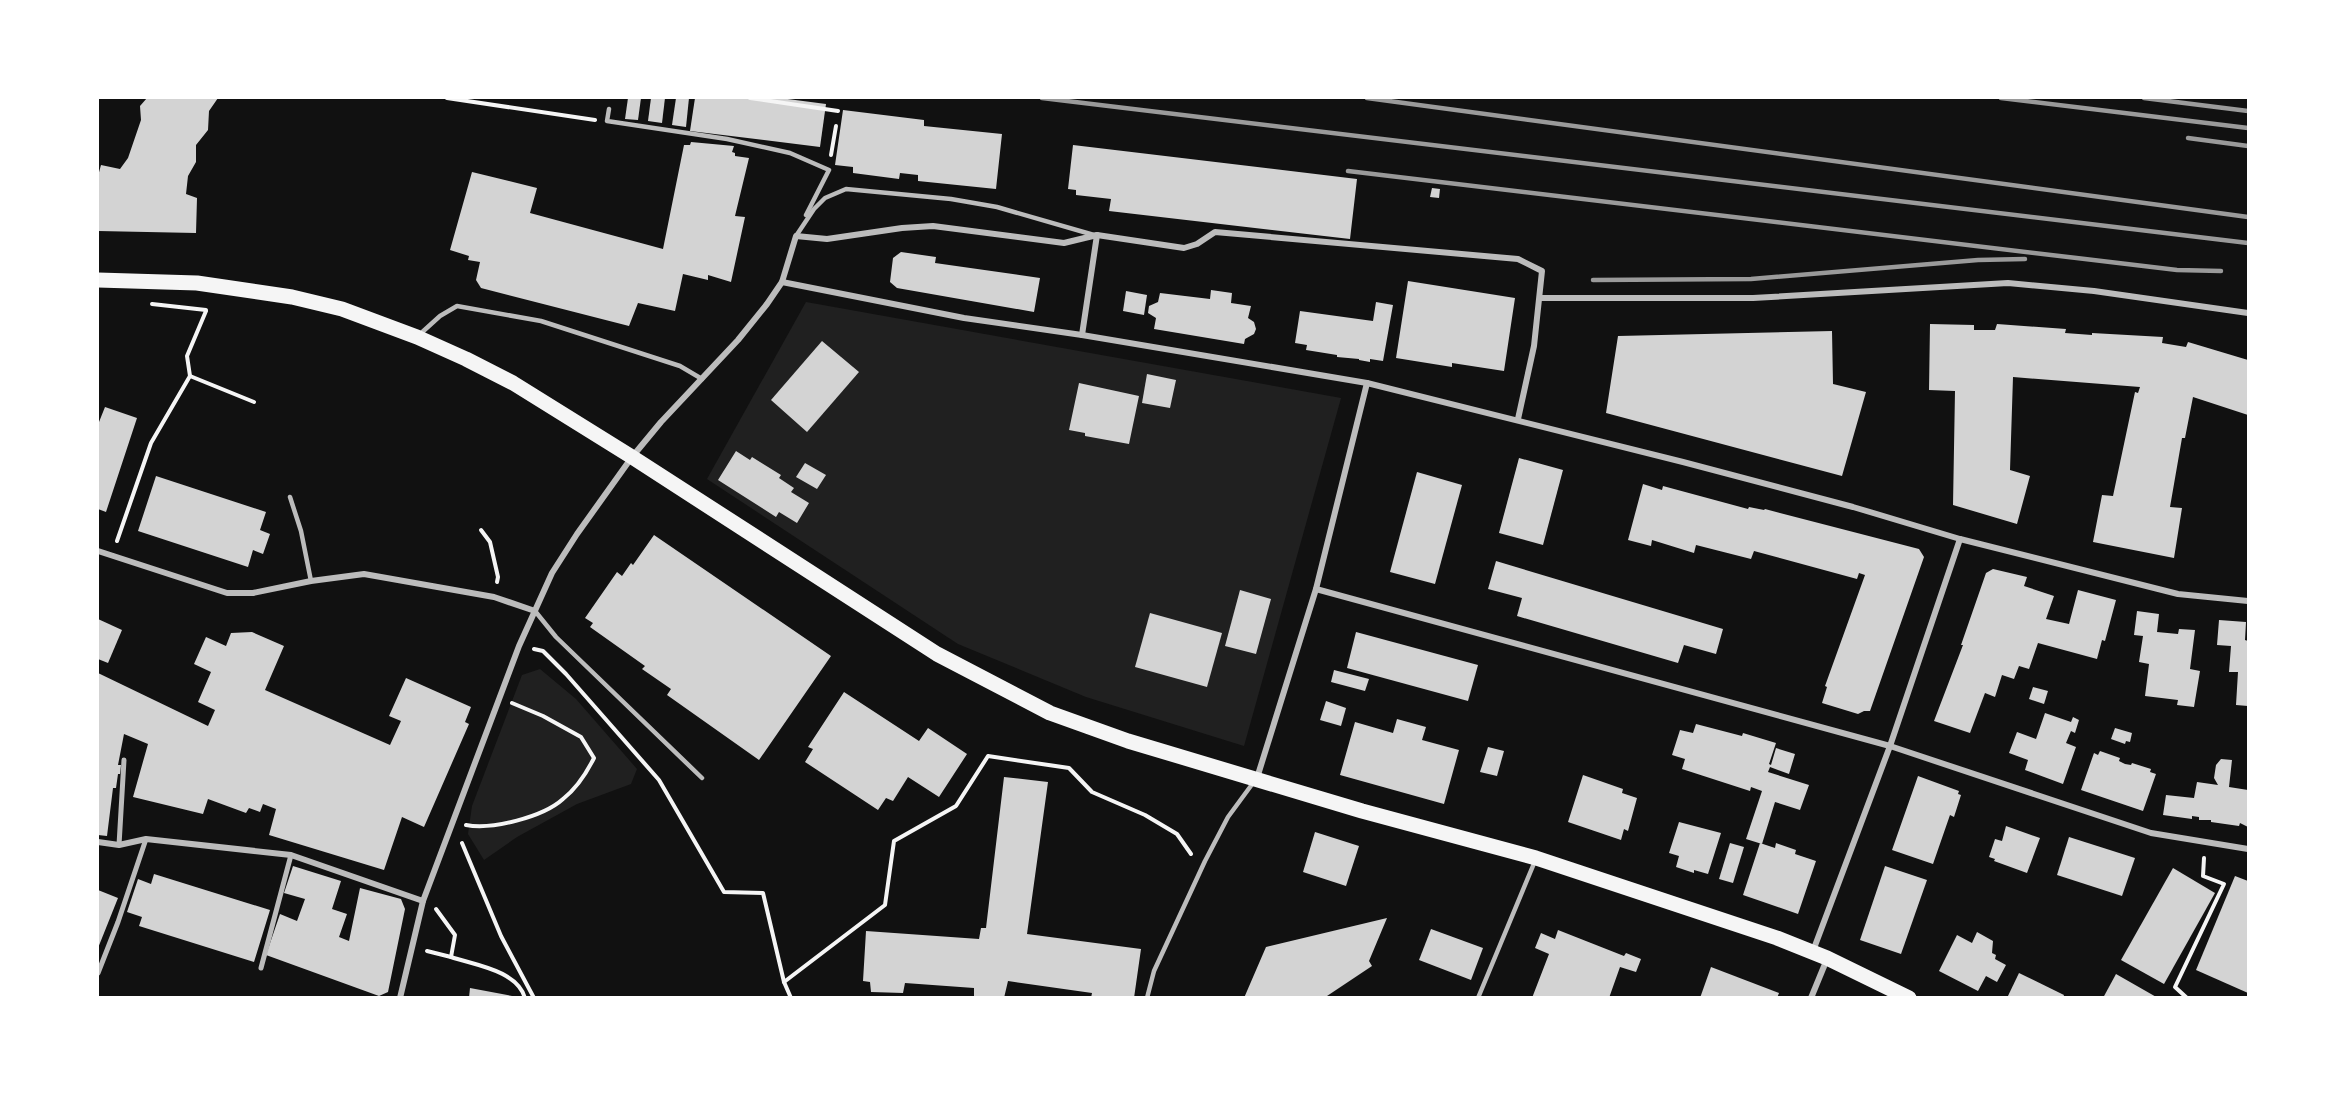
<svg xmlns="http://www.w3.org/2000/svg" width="2346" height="1095" viewBox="0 0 2346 1095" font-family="'Titillium Web',sans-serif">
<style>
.green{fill:#202020}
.building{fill:#d3d3d3}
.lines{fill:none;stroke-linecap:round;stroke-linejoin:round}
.path{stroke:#f5f5f5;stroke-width:4}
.service{stroke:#bcbcbc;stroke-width:4.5}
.pedestrian{stroke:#bcbcbc;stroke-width:5}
.minor{stroke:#bcbcbc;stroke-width:6}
.primary{stroke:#f5f5f5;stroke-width:15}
.rail{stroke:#9a9a9a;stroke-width:4.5}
</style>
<rect width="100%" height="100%" fill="#111"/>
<g class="green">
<polygon points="806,302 1341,398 1244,746 1086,697 958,644 707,479"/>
<polygon points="540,669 576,699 637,769 631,784 577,804 517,837 484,860 468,834 472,806 522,675"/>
</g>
<g class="building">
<polygon points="147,98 218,98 209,111 208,130 196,145 196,162 188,176 186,194 197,198 196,233 98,231 98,176 101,165 120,169 128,158 141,120 140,106"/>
<polygon points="628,98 641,98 638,120 625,119"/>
<polygon points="651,98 665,98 662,123 648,121"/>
<polygon points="676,98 689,98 686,127 672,125"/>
<polygon points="695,98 780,98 826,104 820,147 690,131"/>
<polygon points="843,110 924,120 924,126 1002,134 996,189 918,181 918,175 900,173 899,179 853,173 853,167 835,165"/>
<polygon points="691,142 734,146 732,152 735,153 735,156 749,158 735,216 745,217 731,282 708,275 708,280 683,274 675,311 638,303 629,326 481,288 476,280 480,262 468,260 469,256 450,250 472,172 537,188 530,213 663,249 684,145 690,145"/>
<polygon points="1073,145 1357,179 1350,239 1109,211 1111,199 1076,195 1076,190 1068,189"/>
<polygon points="1432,188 1440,189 1439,198 1430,197"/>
<polygon points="901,252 936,257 935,263 1040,278 1034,312 897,288 890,282 893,258"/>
<polygon points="1408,281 1515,298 1504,371 1452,363 1452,367 1396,358"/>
<polygon points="1211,290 1232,293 1231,303 1251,306 1248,318 1254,322 1256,329 1254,334 1245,339 1244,344 1154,329 1156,318 1148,313 1149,306 1158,302 1160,293 1210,299"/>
<polygon points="1126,291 1147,295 1144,315 1123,311"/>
<polygon points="1376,302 1393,305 1383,361 1370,359 1370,362 1359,360 1359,359 1337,357 1337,355 1306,350 1307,345 1295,343 1300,311 1373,321"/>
<polygon points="1930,324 1974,325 1974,330 1995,330 1997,324 2066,329 2065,333 2092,335 2092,333 2163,337 2162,343 2186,347 2188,342 2248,360 2248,415 2193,397 2185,438 2182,438 2170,507 2182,508 2174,558 2093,542 2102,495 2113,496 2135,392 2138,393 2140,387 2013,377 2010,470 2030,476 2017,524 1953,505 1955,391 1929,390"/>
<polygon points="1832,331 1833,384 1866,392 1842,476 1606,413 1618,336"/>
<polygon points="822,341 859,372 807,432 771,400"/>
<polygon points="1147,374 1176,380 1170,408 1142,403"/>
<polygon points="1079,383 1139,396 1129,444 1085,436 1085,433 1069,430"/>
<polygon points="105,407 137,418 106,512 98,509 98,422 99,422"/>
<polygon points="736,451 750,460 752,457 781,475 779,478 794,488 791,492 809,503 797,523 779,512 776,517 718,480"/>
<polygon points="1519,458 1563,470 1543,545 1499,533"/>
<polygon points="805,463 826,475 817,489 796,477"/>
<polygon points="1417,472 1462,485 1435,584 1390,572"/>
<polygon points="156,476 266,512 260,530 270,534 263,554 253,550 248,567 138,531"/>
<polygon points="1643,484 1662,490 1663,486 1748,509 1749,507 1764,510 1765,509 1919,549 1924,557 1870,711 1864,711 1858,714 1822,703 1827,687 1825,686 1865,575 1859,573 1857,579 1754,551 1751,559 1696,545 1694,553 1652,540 1651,546 1628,540"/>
<polygon points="654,535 831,656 759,760 667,695 671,689 642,669 645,666 590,627 593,623 585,618 617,572 622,576 631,563 633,565"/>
<polygon points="1496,561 1723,629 1716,654 1684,645 1678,663 1517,616 1522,598 1488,589"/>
<polygon points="1993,569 2027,577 2024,586 2054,596 2046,619 2069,624 2078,590 2116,600 2105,641 2102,640 2097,659 2038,643 2029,669 2019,666 2014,679 2002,675 1995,697 1985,693 1970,733 1934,721 1963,645 1961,645 1986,573"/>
<polygon points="1240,590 1271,599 1256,654 1225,646"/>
<polygon points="2137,611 2159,614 2157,632 2178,634 2179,629 2195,630 2190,669 2200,671 2194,707 2177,705 2178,700 2145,696 2149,664 2139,662 2143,636 2134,635"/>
<polygon points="1150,613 1222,633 1207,687 1135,667"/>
<polygon points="98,619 122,630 108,663 98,659"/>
<polygon points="2219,620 2246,622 2245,640 2248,641 2248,706 2236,705 2238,672 2229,672 2231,646 2217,645"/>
<polygon points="252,632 284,646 265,690 390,745 401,721 389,716 406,678 471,707 465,722 469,724 424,827 402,817 384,870 269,835 276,809 263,804 260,812 249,808 246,813 208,799 203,814 133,797 148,744 124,734 118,765 121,765 120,774 118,774 116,788 113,788 107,836 98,835 98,673 208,726 215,710 198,702 211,672 194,664 206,637 226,646 231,633"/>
<polygon points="1356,632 1478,665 1468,701 1347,668"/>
<polygon points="1334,670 1369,679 1365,691 1331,682"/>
<polygon points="2033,687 2048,691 2044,704 2029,699"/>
<polygon points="844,692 919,741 928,728 967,754 939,797 908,777 893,801 886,798 878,810 805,762 813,749 808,747"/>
<polygon points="1326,701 1346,708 1341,726 1320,720"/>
<polygon points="2045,713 2071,722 2073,717 2079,720 2075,733 2071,731 2066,743 2076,747 2063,784 2025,770 2028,760 2009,753 2017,732 2036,739"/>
<polygon points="1397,719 1426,727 1422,740 1459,750 1444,804 1340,775 1355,722 1393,733"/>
<polygon points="1696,724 1742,736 1743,733 1776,743 1769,764 1771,765 1776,748 1795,754 1789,774 1770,767 1768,772 1809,785 1800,810 1775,802 1762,844 1746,839 1762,791 1751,787 1750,791 1682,769 1685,759 1672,755 1680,730 1693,733"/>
<polygon points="2115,728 2132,733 2130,742 2126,741 2125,744 2111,739"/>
<polygon points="1488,747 1504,751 1497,776 1480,772"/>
<polygon points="2100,751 2120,758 2119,761 2125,764 2131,765 2132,763 2151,769 2150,772 2156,774 2143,811 2081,790 2094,753 2098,755"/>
<polygon points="2221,759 2232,760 2229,787 2248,790 2248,827 2240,823 2239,826 2211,822 2211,820 2199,820 2199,817 2192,816 2192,819 2163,815 2166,795 2194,798 2197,782 2218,785 2214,778 2216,765"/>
<polygon points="1583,775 1623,789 1622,793 1637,798 1628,831 1624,829 1621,840 1568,822"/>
<polygon points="1918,776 1959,791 1958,794 1961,795 1954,817 1950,815 1933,864 1892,850"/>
<polygon points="1004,777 1048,782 1027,934 1141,949 1134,998 1091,998 1092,993 1008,981 1004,998 974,998 974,988 905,983 903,993 871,992 870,982 863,981 866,931 979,939 981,928 986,928"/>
<polygon points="1679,822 1721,833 1708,874 1694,870 1694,873 1676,867 1679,856 1669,853"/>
<polygon points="2006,826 2040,838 2027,873 1994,861 1995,859 1989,857 1995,839 2002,841"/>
<polygon points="1315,832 1359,846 1346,886 1303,872"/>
<polygon points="2069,837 2135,858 2122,896 2057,875"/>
<polygon points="1730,843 1744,847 1733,883 1719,879"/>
<polygon points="1760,843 1775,848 1776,843 1796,850 1795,854 1816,861 1798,914 1743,895"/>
<polygon points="293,866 341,881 332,909 347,914 339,937 349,941 360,888 401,899 405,909 388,992 379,996 266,955 280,914 297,921 305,899 284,893"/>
<polygon points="1885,866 1927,880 1901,954 1860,940"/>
<polygon points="2173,868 2215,893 2164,984 2121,960"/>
<polygon points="154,874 270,910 254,962 139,926 142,917 127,912 138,879 151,884"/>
<polygon points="2235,876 2248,881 2248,993 2196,970"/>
<polygon points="98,890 118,898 98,948"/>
<polygon points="1387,918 1369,961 1372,966 1324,998 1244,998 1266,947"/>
<polygon points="1431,929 1483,948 1471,980 1419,960"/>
<polygon points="1558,930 1624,956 1626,953 1641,959 1636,972 1620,967 1609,998 1532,998 1549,954 1535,948 1541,933 1555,939"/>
<polygon points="1977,932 1993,941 1992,953 1996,955 1995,959 2006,965 1997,982 1986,976 1978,991 1939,971 1957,935 1972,943"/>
<polygon points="1711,967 1779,993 1777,998 1700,998"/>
<polygon points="2019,973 2064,995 2063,998 2007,998"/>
<polygon points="2116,974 2158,998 2103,998"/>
<polygon points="470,988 512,996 512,998 469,998"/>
</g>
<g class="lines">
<g class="path">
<polyline points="447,98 595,120"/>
<polyline points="750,98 838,111"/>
<polyline points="831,155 836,126"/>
<polyline points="152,304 206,310"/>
<polyline points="206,311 187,356 190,376 254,402"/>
<polyline points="481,530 490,542 498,577 497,582"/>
<polyline points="117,541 151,443 190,376"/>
<polyline points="534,649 543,651 566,674 659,780 724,892 763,893 784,982 791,998"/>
<path d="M466 825C492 830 543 817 563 799 577 788 586 774 594 758L581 737 543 716 512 703"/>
<polyline points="462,843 501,936 534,998"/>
<polyline points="427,951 451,957 455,935 436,909"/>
<path d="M451 957C474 965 517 970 525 998"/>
<polyline points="784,982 885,905 894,841 956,806 988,756 1069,768 1092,792 1145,815 1177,834 1191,854"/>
<polyline points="2187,998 2175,987 2224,884 2203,876 2204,858"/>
</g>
<g class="service">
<polyline points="609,109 607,121 727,139 790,153 829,170 806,215"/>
<polyline points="796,236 814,209 825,198 846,189 951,199 997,207 1094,235"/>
<polyline points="419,335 440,316 457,306 541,321 680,366 702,379"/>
<polyline points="290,497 301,531 311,581"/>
<polyline points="535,611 556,637 702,778"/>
<polyline points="1147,998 1154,971 1205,861 1228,817 1253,783"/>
<polyline points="1478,998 1535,861"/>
</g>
<g class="pedestrian">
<polyline points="119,845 124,760"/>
<polyline points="261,968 291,855"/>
<polyline points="98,973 118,922 146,839"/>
</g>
<g class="minor">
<polyline points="782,282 964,318 1082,335 1367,383 1683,462 1853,507 1960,539 2178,594 2248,601"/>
<polyline points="1540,298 1753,298 2008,283 2094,291 2248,313"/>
<polyline points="1082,335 1097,235"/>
<polyline points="98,551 227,593 253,593 311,581 364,574 494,597 535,611"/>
<polyline points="1316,589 1890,746 2151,833 2248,849"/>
<polyline points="1257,778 1316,589 1367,383"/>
<polyline points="98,842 119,845 146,839 291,855 423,901"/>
<polyline points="1813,951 1890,746 1960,539"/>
<polyline points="400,998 423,901 519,646 552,573 577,534 632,457 661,422 738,340 767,304 782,282 796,236 827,239 902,228 933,226 1064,243 1097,235 1184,248 1197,244 1215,232 1518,259 1542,271 1534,346 1518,419"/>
<polyline points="1811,998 1827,959"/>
</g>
<polyline class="primary" points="98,280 197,283 292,297 342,309 417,337 466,359 513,383 632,457 937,654 1050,713 1128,741 1362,811 1536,858 1777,938 1827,958 1909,998"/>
<g class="rail">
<polyline points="1042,98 2248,243"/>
<polyline points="1367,98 2248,217"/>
<polyline points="2001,98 2248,128"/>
<polyline points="2144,98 2248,111"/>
<polyline points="2188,138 2248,146"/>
<polyline points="1348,171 2085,259 2177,270 2221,271"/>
<polyline points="1593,280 1751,279 1978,260 2025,259"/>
</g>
</g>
<rect width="2346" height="1095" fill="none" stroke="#ffffff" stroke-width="198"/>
</svg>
